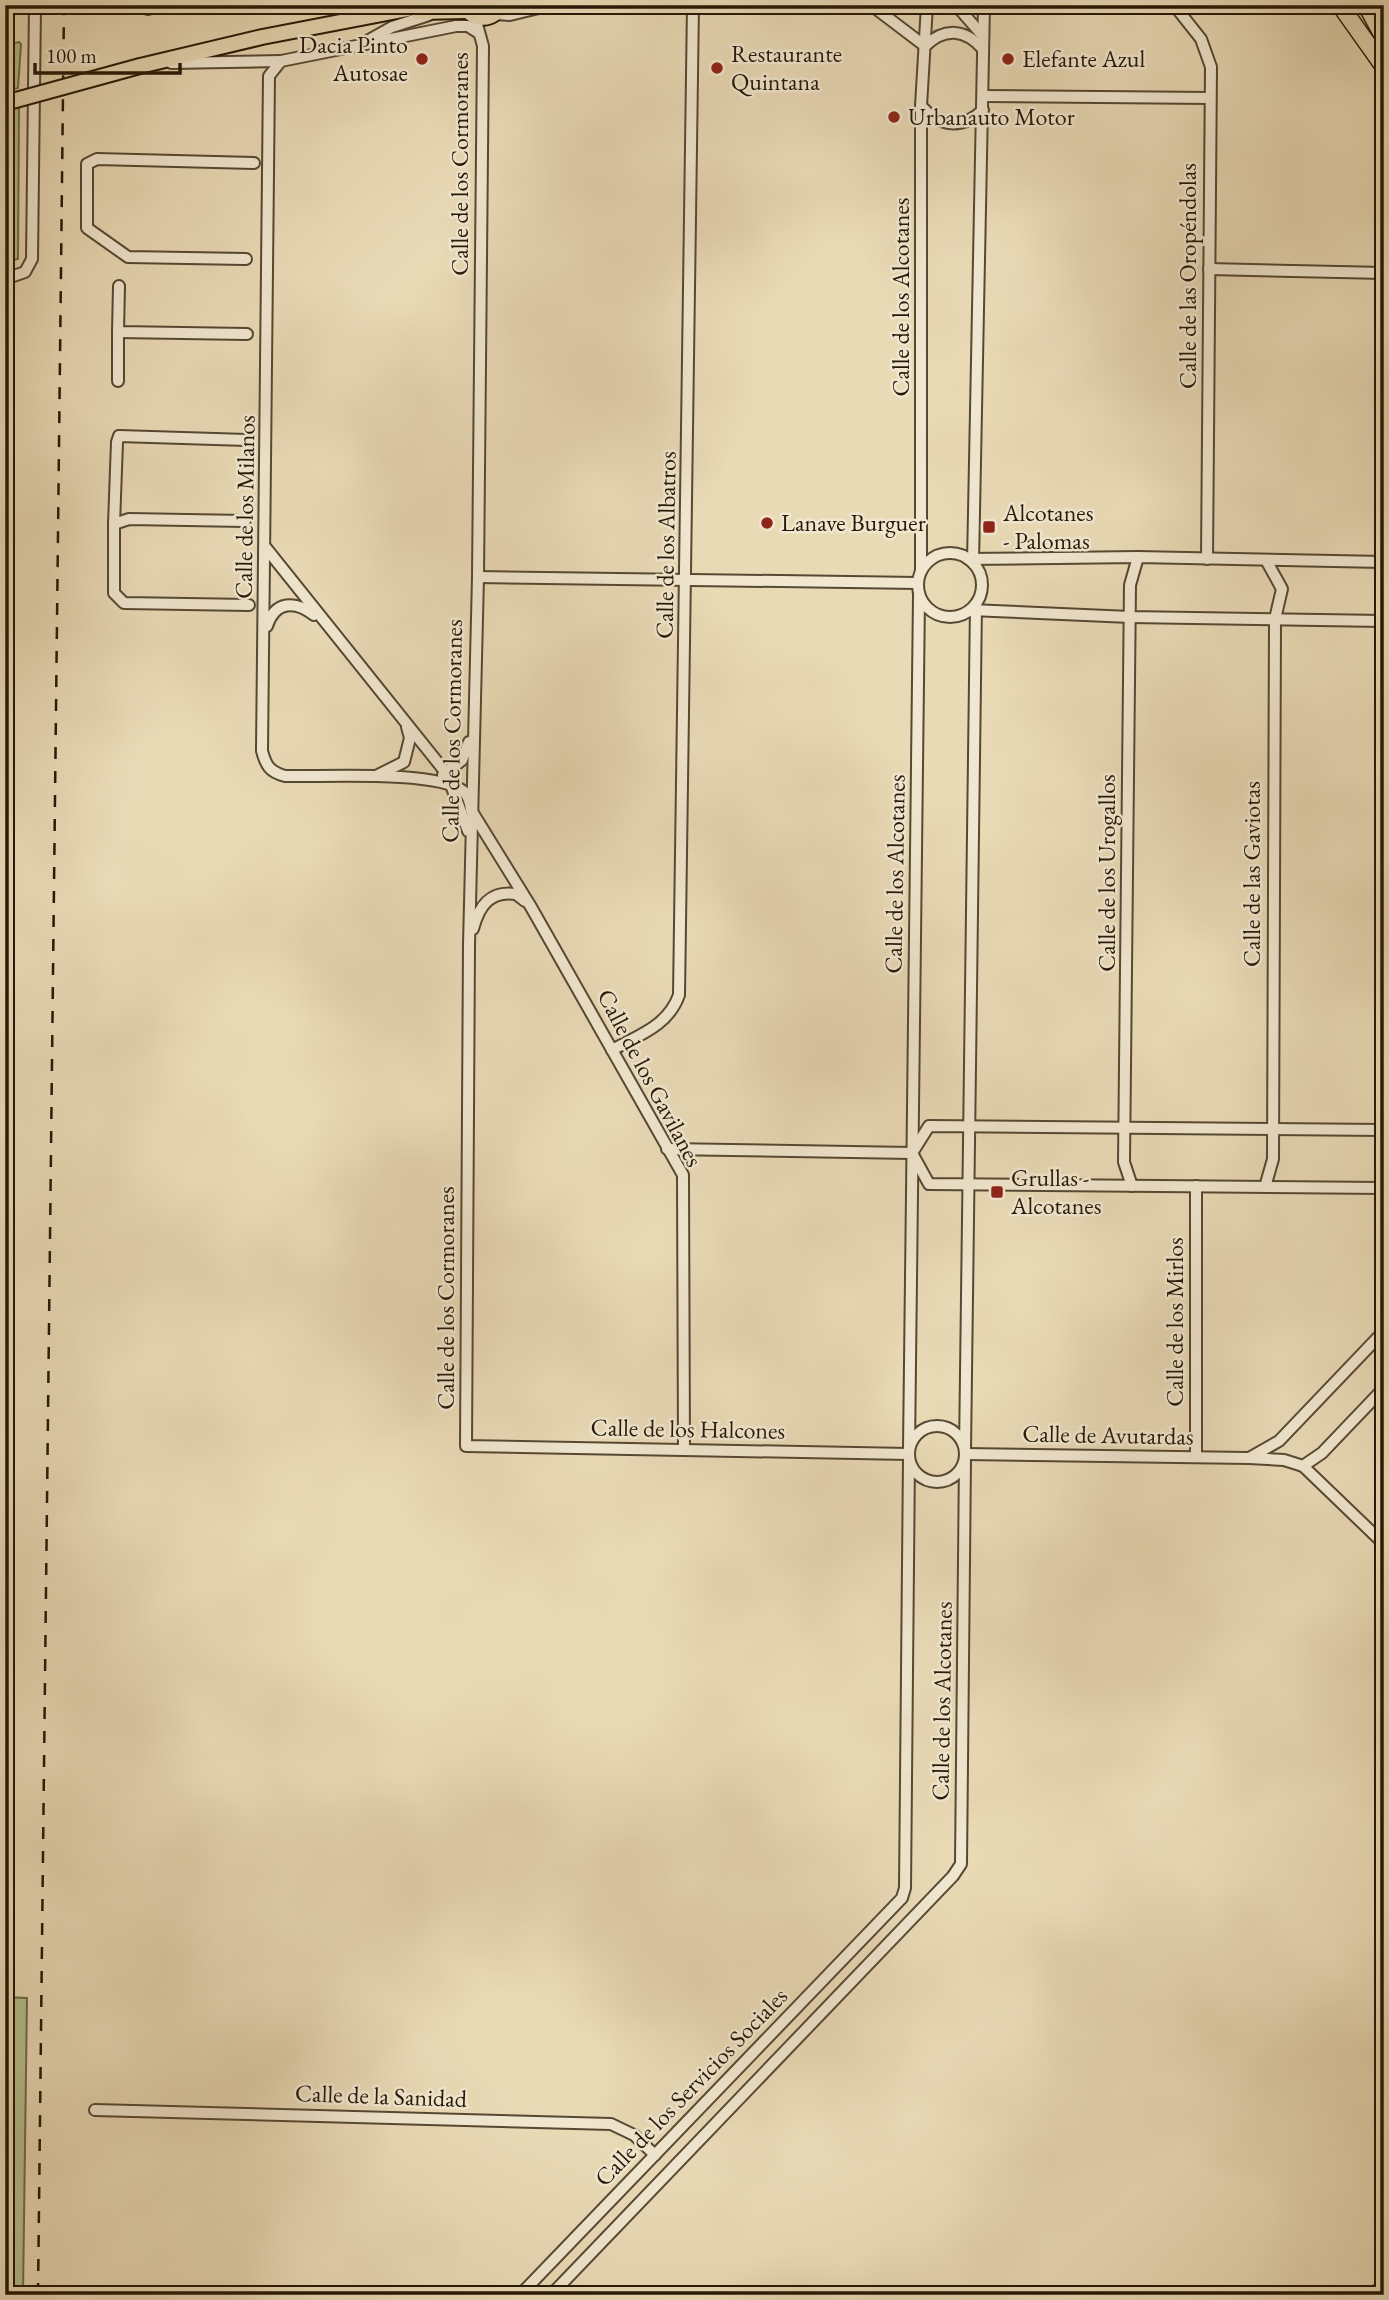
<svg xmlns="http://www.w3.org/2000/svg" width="1389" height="2300" viewBox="0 0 1389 2300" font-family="'EB Garamond',serif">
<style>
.green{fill:#b6c08e;stroke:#6e6c4a;stroke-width:2}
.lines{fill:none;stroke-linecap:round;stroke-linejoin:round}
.minor-casing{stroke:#564832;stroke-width:14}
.major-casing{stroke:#251806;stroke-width:18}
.highway-casing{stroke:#251806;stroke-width:19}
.minor{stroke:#f1e7d0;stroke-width:10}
.major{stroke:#e9dab6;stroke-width:14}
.highway{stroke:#e9dab6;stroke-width:16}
.rail{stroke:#251806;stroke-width:2.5;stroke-dasharray:12 12;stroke-linecap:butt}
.major-bridge-casing{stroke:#251806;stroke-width:18;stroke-linecap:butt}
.major-bridge{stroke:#e9dab6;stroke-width:14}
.poi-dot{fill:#8f2418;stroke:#f1e7d0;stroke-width:2.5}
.labels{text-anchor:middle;stroke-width:5;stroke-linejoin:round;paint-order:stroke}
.poi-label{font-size:24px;fill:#251806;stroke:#f1e7d0;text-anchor:start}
.street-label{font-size:24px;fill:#251806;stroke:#f1e7d0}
</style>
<rect width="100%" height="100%" fill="#e9dab6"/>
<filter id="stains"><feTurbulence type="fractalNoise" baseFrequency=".00286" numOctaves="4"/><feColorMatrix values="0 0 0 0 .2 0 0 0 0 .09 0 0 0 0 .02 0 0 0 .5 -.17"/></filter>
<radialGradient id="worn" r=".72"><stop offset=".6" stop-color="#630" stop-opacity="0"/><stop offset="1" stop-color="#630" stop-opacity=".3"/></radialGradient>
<g class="green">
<polygon points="19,42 21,44 18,88 5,91 5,45"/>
<polygon points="19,107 18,259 5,262 5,111"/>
<polygon points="5,1997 27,1998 23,2295 5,2295"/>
</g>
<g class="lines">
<defs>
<g id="minor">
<polyline points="147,5 148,9 166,5"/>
<polyline points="271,5 289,5"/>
<polyline points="871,5 925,46"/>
<polyline points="956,5 983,36"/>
<polyline points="1174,5 1201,39 1211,67 1207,559"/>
<polyline points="496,14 510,15 551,5"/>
<polyline points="475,17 483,46 478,577 469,945 466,1446 909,1454"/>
<path d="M479 33 468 26H456L281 61 269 76 262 751C266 766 270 772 285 776 322 777 437 770 463 791 469 796 470 803 471 810L531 907 683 1175 684 1450"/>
<polyline points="367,41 392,27 429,15"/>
<path d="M925 46C945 27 965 29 983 49"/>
<polyline points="171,63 281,61"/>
<polyline points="983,96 1210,98"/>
<path d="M921 106C940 127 962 130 983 110"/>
<polyline points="246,259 128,257 87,228 87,164 97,159 254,163"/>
<polyline points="1209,269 1384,273"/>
<polyline points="5,279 25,272 32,259 35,5"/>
<polyline points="119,286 118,332 247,334"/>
<polyline points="118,332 118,381"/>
<polyline points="245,521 129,519 114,524 114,593 124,603 249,605"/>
<polyline points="114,524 117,442 119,436 247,440"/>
<polyline points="266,548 447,774 468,831"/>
<circle cx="950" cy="585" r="32"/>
<polyline points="968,559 1138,557 1384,562"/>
<polyline points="973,563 984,5"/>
<polyline points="921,571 921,106 927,5"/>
<polyline points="478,577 918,583"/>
<polyline points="971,610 1130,617 1384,621"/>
<path d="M267 626C275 601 295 600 314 615"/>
<polyline points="443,775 462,760 469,742"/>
<polyline points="376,776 404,762 410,738 407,727"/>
<path d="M473 929C479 906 490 890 516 894L525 901"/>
<path d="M612 1050C639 1035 668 1026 679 995L693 5"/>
<polyline points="667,1149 912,1153"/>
<polyline points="912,1153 929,1126 1384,1130"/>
<polyline points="913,1155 929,1184 1384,1188"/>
<polyline points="1132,1186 1124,1162 1130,585 1138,557"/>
<polyline points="1265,1187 1273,1159 1275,619 1282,589 1266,560"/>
<circle cx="937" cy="1454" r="28"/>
<polyline points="909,1449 919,596"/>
<polyline points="965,1450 976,604"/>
<polyline points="966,1454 1249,1458 1284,1460 1303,1466 1322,1453 1384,1388"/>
<polyline points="1196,1457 1196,1186"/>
<polyline points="1249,1458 1279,1441 1384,1331"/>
<polyline points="1303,1466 1384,1544"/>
<polyline points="95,2110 611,2124 634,2135 655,2155"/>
<polyline points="520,2295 902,1898 905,1888 909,1458"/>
<polyline points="551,2295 953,1876 961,1864 965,1459"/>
<polyline points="1373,2295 1384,2283"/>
</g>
<g id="major">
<path d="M464 5C474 23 493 21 502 5"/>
<polyline points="418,12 467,11"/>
<polyline points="140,66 262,37 429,5"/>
</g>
<g id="highway">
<polyline points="1340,5 1384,67"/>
<polyline points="1366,5 1384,38"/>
<polyline points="1383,5 1384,7"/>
</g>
</defs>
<use href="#minor" class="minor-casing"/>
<use href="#major" class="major-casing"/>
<use href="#highway" class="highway-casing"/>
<use href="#minor" class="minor"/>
<use href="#major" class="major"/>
<use href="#highway" class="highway"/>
<polyline class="rail" points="38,2295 64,5"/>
<defs>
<polyline id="major-bridge" points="5,103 140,66"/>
</defs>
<use href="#major-bridge" class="major-bridge-casing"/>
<use href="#major-bridge" class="major-bridge"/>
</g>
<g class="poi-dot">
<circle cx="422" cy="59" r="7"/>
<circle cx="1008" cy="59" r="7"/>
<circle cx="717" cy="68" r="7"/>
<circle cx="894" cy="117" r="7"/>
<circle cx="767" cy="523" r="7"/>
<rect x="982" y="520" width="14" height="14" rx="3.5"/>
<rect x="990" y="1185" width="14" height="14" rx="3.5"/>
</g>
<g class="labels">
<g class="poi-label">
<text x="408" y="53" text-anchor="end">Dacia Pinto<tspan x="408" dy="28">Autosae</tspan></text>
<text x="731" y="62">Restaurante<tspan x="731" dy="28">Quintana</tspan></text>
<text x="1022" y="67">Elefante Azul</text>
<text x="908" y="125">Urbanauto Motor</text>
<text x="1003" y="521">Alcotanes<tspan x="1003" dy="28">- Palomas</tspan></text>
<text x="781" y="531">Lanave Burguer</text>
<text x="1011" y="1186">Grullas -<tspan x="1011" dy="28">Alcotanes</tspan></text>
</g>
<g class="street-label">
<text transform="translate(460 164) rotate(-90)" y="8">Calle de los Cormoranes</text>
<text transform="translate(1188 276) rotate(-90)" y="8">Calle de las Oropéndolas</text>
<text transform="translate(901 297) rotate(-90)" y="8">Calle de los Alcotanes</text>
<text transform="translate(245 507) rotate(-89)" y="8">Calle de los Milanos</text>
<text transform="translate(666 545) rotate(-89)" y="8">Calle de los Albatros</text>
<text transform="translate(452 731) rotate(-89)" y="8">Calle de los Cormoranes</text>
<text transform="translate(1107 873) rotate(-90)" y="8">Calle de los Urogallos</text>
<text transform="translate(895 874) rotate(-89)" y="8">Calle de los Alcotanes</text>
<text transform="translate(1252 874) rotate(-90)" y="8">Calle de las Gaviotas</text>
<text transform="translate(650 1078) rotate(62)" y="8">Calle de los Gavilanes</text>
<text transform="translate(446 1298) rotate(-90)" y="8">Calle de los Cormoranes</text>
<text transform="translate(1175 1322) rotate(-90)" y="8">Calle de los Mirlos</text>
<text transform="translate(688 1429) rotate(1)" y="8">Calle de los Halcones</text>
<text transform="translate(1108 1435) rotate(1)" y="8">Calle de Avutardas</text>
<text transform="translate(942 1701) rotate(-89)" y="8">Calle de los Alcotanes</text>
<text transform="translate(691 2087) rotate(-46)" y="8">Calle de los Servicios Sociales</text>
<text transform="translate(381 2096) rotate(2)" y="8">Calle de la Sanidad</text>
</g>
</g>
<rect width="1389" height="2300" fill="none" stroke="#e9dab6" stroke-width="28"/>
<rect x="7" y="7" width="1375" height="2286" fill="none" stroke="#251806" stroke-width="3.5"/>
<rect x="14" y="14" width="1361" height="2272" fill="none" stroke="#251806" stroke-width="2"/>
<path d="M35 63v10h145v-10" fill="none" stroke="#251806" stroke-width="3.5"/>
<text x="46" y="63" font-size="21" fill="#251806" stroke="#f1e7d0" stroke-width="5" paint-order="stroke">100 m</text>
<rect width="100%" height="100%" filter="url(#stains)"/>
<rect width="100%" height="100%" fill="url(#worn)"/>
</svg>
